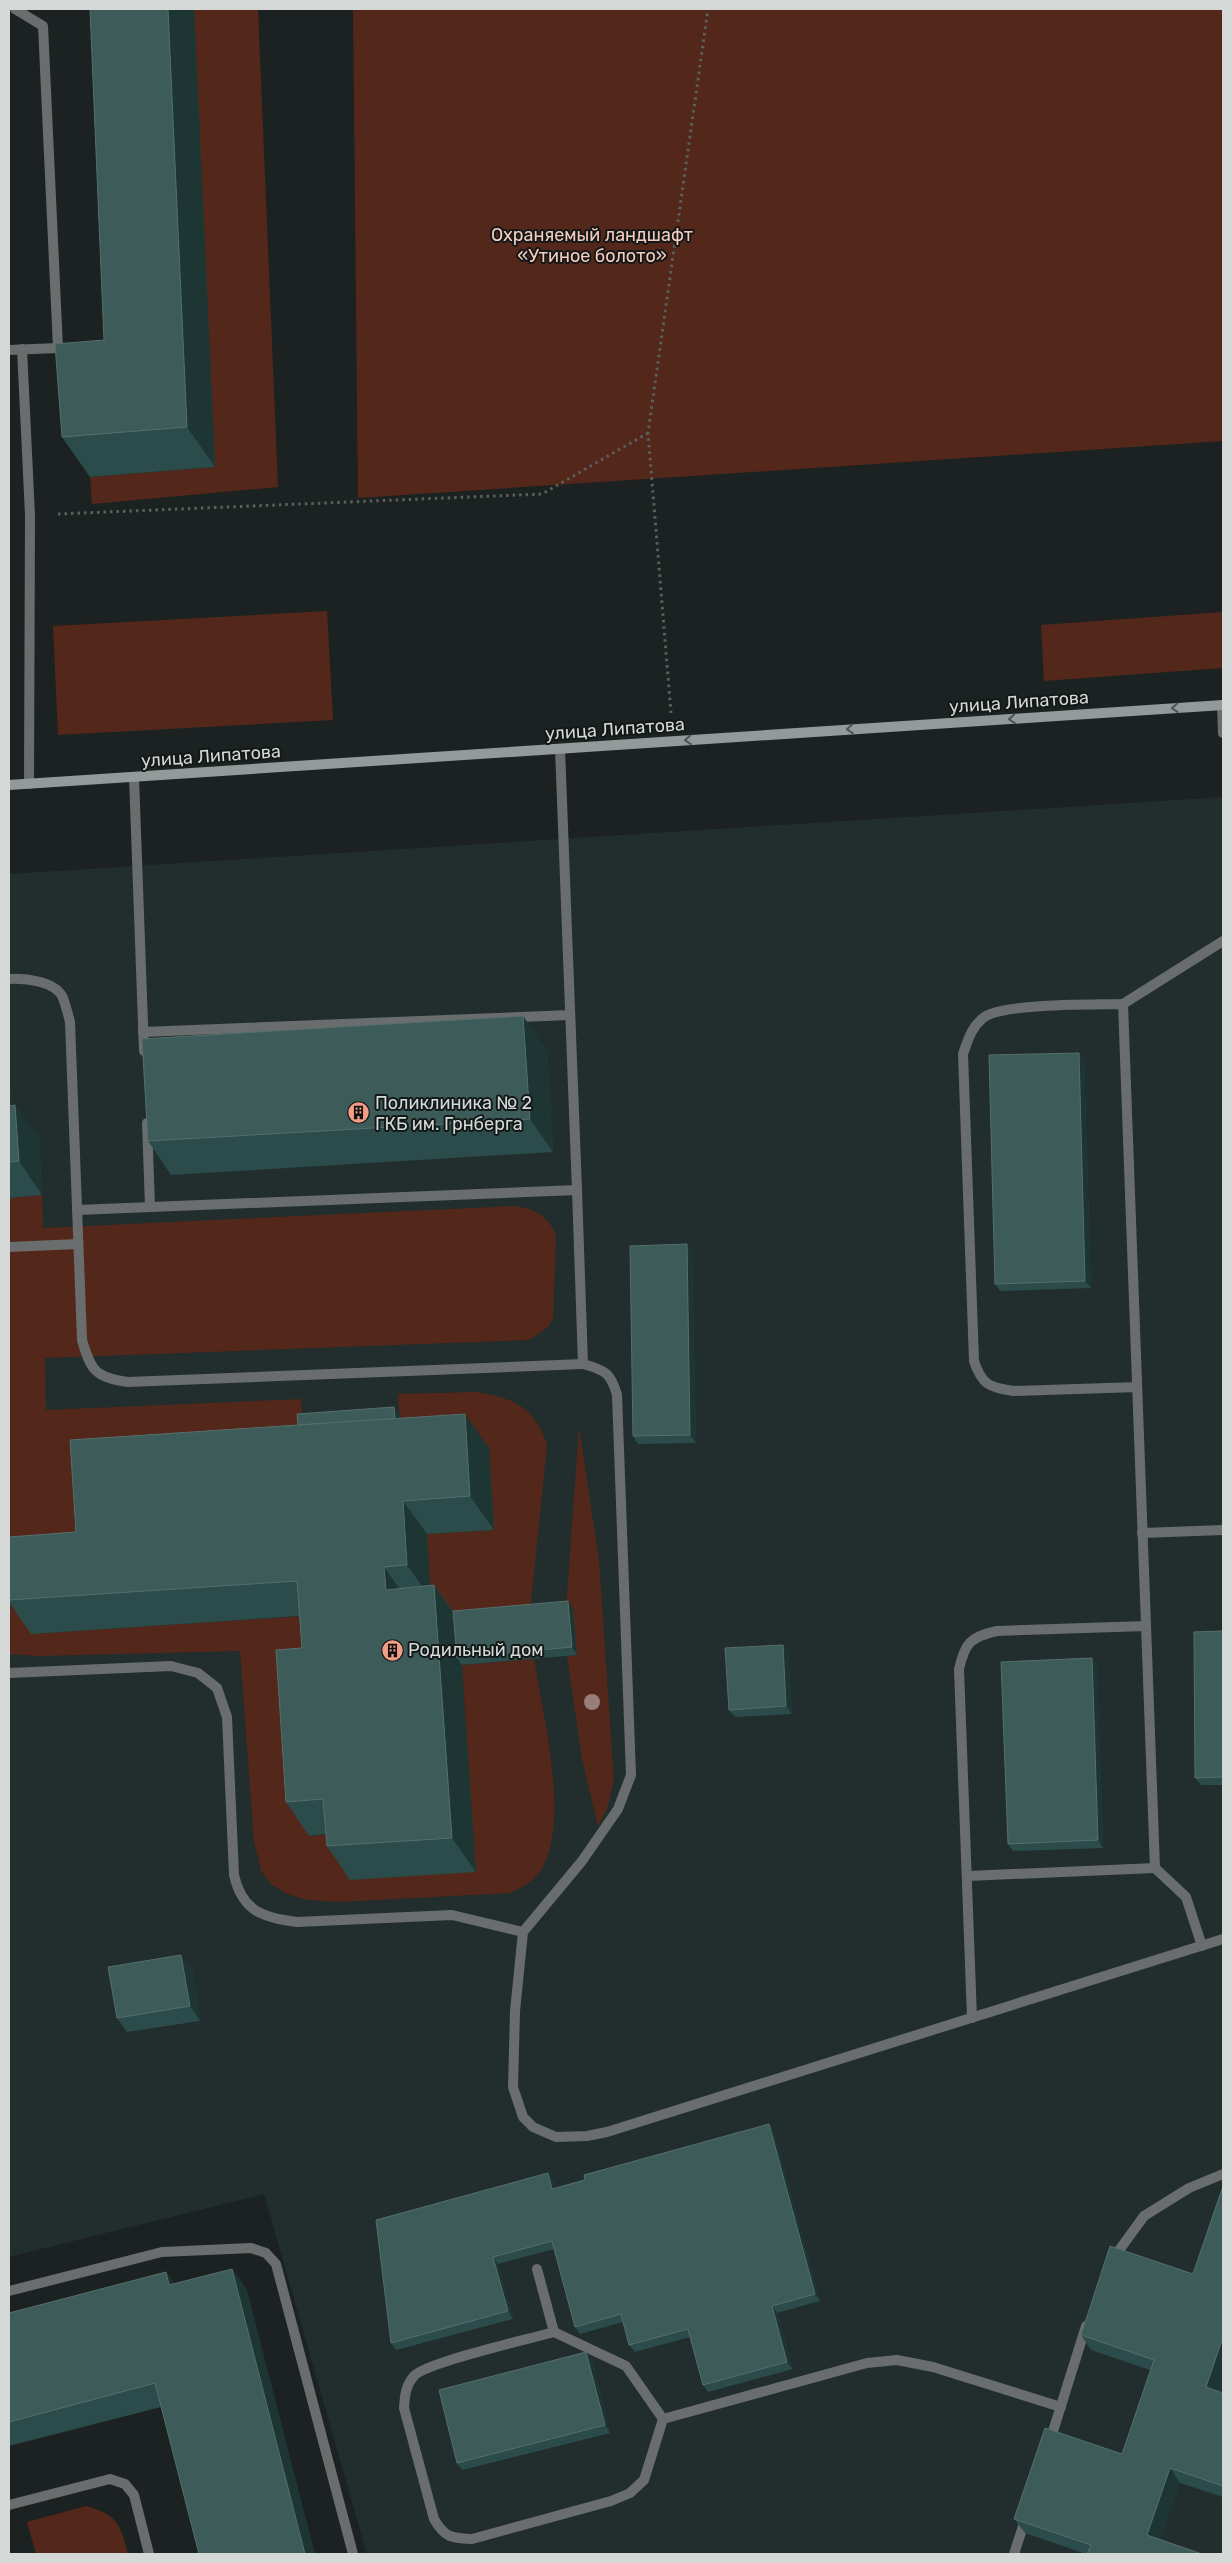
<svg xmlns="http://www.w3.org/2000/svg" width="1232" height="2563" viewBox="0 0 1232 2563" font-family="Rubik,sans-serif">
<style>
.built{fill:#212e2d}
.green{fill:#54271b}
.lines{fill:none;stroke-linecap:round;stroke-linejoin:round}
.path{stroke:#5b605f;stroke-width:3;stroke-dasharray:2.5 4;stroke-linecap:butt}
.lane{stroke:#6a6d6d;stroke-width:10}
.secondary{stroke:#949999;stroke-width:10}
.tree{fill:#957f78}
.wall{fill:#2b4c4a}
.shaded-wall{fill:#1d3533}
.building{fill:#3d5c59;stroke:#556f6d}
.oneway{stroke:#4d5352}
.labels{text-anchor:middle;stroke-width:4;stroke-linejoin:round;paint-order:stroke}
.park-label{font-size:18px;fill:#f8cbbf;stroke:#131918}
.street-label{font-size:18px;fill:#d4d8d7;stroke:#131918}
.poi-label{font-size:18px;fill:#d4d8d7;stroke:#131918;text-anchor:start}
</style>
<rect width="100%" height="100%" fill="#1c2221"/>
<polygon class="built" points="1223,797 1223,2554 367,2554 264,2194 9,2257 9,874"/>
<g class="green">
<polygon points="194,9 258,9 278,487 92,504 90,477 215,467"/>
<polygon points="353,9 1223,9 1223,441 358,498"/>
<polygon points="327,611 333,720 58,735 53,626"/>
<polygon points="1223,612 1223,668 1044,681 1041,625"/>
<path d="M42 1195 43 1228 513 1206C533 1208 550 1216 556 1236L553 1319 547 1328 529 1340 45 1358 46 1410 301 1399 305 1460 99 1566 31 1634 321 1615 310 1836 347 1833 476 1872 462 1665 534 1659C542 1711 573 1829 538 1874 531 1883 520 1888 510 1893L338 1902 308 1900 287 1894 272 1885 261 1871 254 1841 240 1651 39 1656 9 1654V1198Z"/>
<path d="M476 1392C512 1397 536 1408 547 1445L530 1612 409 1624 427 1534 494 1530 489 1448 402 1453 398 1394Z"/>
<polygon points="579,1427 599,1560 614,1781 607,1809 598,1826 582,1759 567,1656 577,1655 566,1609"/>
<path d="M86 2506C118 2515 120 2524 128 2554H36L27 2522Z"/>
</g>
<g class="lines">
<g class="path">
<polyline points="58,514 542,494 648,433"/>
<polyline points="671,713 648,433 708,9"/>
</g>
<g class="lane">
<polyline points="22,349 30,515 29,784"/>
<polyline points="9,350 58,348 43,26 15,9"/>
<polyline points="1222,705 1223,733"/>
<polyline points="560,749 577,1190"/>
<polyline points="134,777 144,1051"/>
<path d="M9 979C25 978 56 981 63 998 66 1006 68 1014 70 1022L82 1340C91 1371 95 1377 128 1382L583 1364"/>
<polyline points="1123,1004 1223,941"/>
<polyline points="143,1032 570,1015"/>
<polyline points="147,1123 150,1206"/>
<path d="M77 1210 577 1190 583 1364C605 1370 611 1373 617 1395L631 1775 618 1809 582 1861 523 1932 515 2011 513 2087 523 2117 533 2127 556 2137 587 2136 607 2132 1223 1939"/>
<polyline points="9,1247 78,1244"/>
<polyline points="1142,1533 1223,1530"/>
<path d="M9 1673 171 1666 198 1673 217 1688 227 1717 234 1875C242 1911 263 1918 297 1922L452 1915 523 1932"/>
<polyline points="1155,1868 1186,1897 1202,1946"/>
<path d="M967 1876 1155 1868 1123 1004C1096 1005 1000 1003 983 1018 971 1028 968 1040 963 1054L974 1361C982 1385 989 1387 1013 1391L1137 1387"/>
<path d="M972 2018 959 1669C965 1643 970 1637 997 1631L1146 1626"/>
<polyline points="1112,2260 1144,2216 1189,2188 1223,2174"/>
<polyline points="537,2269 554,2332"/>
<polyline points="9,2291 162,2252 251,2248 266,2253 276,2264 353,2554"/>
<path d="M663 2419 626 2366 554 2332C530 2339 426 2362 414 2376 405 2386 405 2396 404 2408L434 2519C445 2538 451 2538 472 2539L611 2501 630 2493 644 2480 663 2419 867 2363 897 2360 933 2367 1061 2407"/>
<polyline points="1049,2444 1086,2326"/>
<polyline points="9,2505 110,2479 125,2484 134,2495 149,2554"/>
<polyline points="1014,2554 1026,2517"/>
</g>
<polyline class="secondary" points="9,785 1223,705"/>
</g>
<circle class="tree" cx="592" cy="1702" r="8"/>
<g class="wall">
<polygon points="90,9 194,9 215,467 90,477 62,437 104,340"/>
<polygon points="547,1050 553,1152 171,1175 148,1141"/>
<polygon points="1079,1053 1084,1060 1091,1288 1000,1291 995,1284"/>
<polygon points="9,1083 10,1084 11,1105 15,1105 39,1139 42,1195 9,1198"/>
<polygon points="687,1244 692,1252 696,1443 638,1444 633,1436"/>
<polygon points="400,1414 400,1418 489,1448 494,1530 427,1534 430,1585 434,1585 453,1611 573,1608 577,1655 462,1665 461,1664 476,1872 350,1880 327,1846 326,1834 309,1836 286,1802 302,1648 300,1616 31,1634 9,1602 9,1537 76,1532 298,1425"/>
<polygon points="1223,1631 1223,1785 1201,1785 1195,1778"/>
<polygon points="783,1645 788,1652 792,1714 735,1717 729,1710"/>
<polygon points="1092,1658 1097,1666 1103,1848 1013,1851 1008,1844"/>
<polygon points="192,1969 200,2021 127,2032 117,2018"/>
<polygon points="769,2124 774,2132 820,2301 777,2313 793,2369 708,2392 703,2385 690,2337 635,2352 629,2345 623,2322 580,2334 575,2327 554,2249 498,2264 513,2319 396,2350 391,2343 553,2180 555,2188"/>
<polygon points="1223,2186 1223,2381 1220,2392 1223,2393 1223,2497 1180,2483 1160,2540 1202,2554 1086,2554 1025,2533 1014,2519 1122,2454 1150,2370 1091,2350 1081,2335 1193,2274"/>
<polygon points="232,2269 247,2290 161,2407 9,2446 9,2313 166,2272 174,2284"/>
<polygon points="586,2352 592,2360 610,2433 462,2470 457,2463"/>
</g>
<g class="shaded-wall">
<polygon points="168,9 194,9 215,467 187,427"/>
<polygon points="523,1016 547,1050 553,1152 530,1119"/>
<polygon points="1079,1053 1084,1060 1091,1288 1085,1281"/>
<polygon points="9,1083 10,1084 14,1141 9,1134"/>
<polygon points="15,1105 39,1139 42,1195 19,1161"/>
<polygon points="687,1244 692,1252 696,1443 690,1435"/>
<polygon points="394,1407 400,1414 402,1453 397,1446"/>
<polygon points="465,1414 489,1448 494,1530 470,1496"/>
<polygon points="403,1501 427,1534 431,1599 407,1565"/>
<polygon points="384,1567 408,1601 386,1590"/>
<polygon points="434,1585 458,1619 457,1658 461,1664 476,1872 452,1838"/>
<polygon points="568,1601 573,1608 577,1655 572,1647"/>
<polygon points="783,1645 788,1652 792,1714 786,1706"/>
<polygon points="1092,1658 1097,1666 1103,1848 1098,1840"/>
<polygon points="181,1955 192,1969 200,2021 190,2006"/>
<polygon points="769,2124 774,2132 820,2301 815,2294"/>
<polygon points="548,2173 553,2180 557,2196 552,2189"/>
<polygon points="493,2257 498,2264 513,2319 508,2311"/>
<polygon points="232,2269 247,2290 315,2554 305,2554"/>
<polygon points="166,2272 181,2293 169,2285"/>
<polygon points="772,2306 777,2313 793,2369 787,2362"/>
<polygon points="1223,2337 1223,2381 1216,2402 1206,2387"/>
<polygon points="586,2352 592,2360 610,2433 605,2425"/>
<polygon points="1170,2468 1180,2483 1157,2550 1147,2535"/>
</g>
<g class="building">
<polygon points="90,9 168,9 187,427 62,437 55,344 104,340"/>
<polygon points="523,1016 530,1119 148,1141 142,1039"/>
<polygon points="1079,1053 1085,1281 995,1284 989,1055"/>
<polygon points="15,1105 19,1161 9,1162 9,1106"/>
<polygon points="687,1244 690,1435 633,1436 630,1246"/>
<polygon points="394,1407 395,1419 298,1425 297,1414"/>
<polygon points="465,1414 470,1496 403,1501 407,1565 384,1567 386,1590 434,1585 452,1838 327,1846 323,1799 286,1802 276,1650 302,1648 297,1581 9,1600 9,1537 76,1532 70,1440"/>
<polygon points="568,1601 572,1647 457,1658 453,1611"/>
<polygon points="1223,1631 1223,1777 1195,1778 1194,1632"/>
<polygon points="783,1645 786,1706 729,1710 725,1648"/>
<polygon points="1092,1658 1098,1840 1008,1844 1001,1662"/>
<polygon points="181,1955 190,2006 117,2018 108,1967"/>
<polygon points="769,2124 815,2294 772,2306 787,2362 703,2385 688,2329 629,2345 621,2314 575,2327 552,2241 493,2257 508,2311 391,2343 376,2220 548,2173 552,2189 585,2180 584,2175"/>
<polygon points="1223,2186 1223,2337 1206,2387 1223,2393 1223,2486 1170,2468 1147,2535 1202,2554 1087,2554 1091,2545 1014,2519 1045,2428 1122,2454 1154,2360 1081,2335 1110,2246 1193,2274"/>
<polygon points="232,2269 305,2554 199,2554 155,2383 9,2422 9,2313 166,2272 169,2285"/>
<polygon points="586,2352 605,2425 457,2463 439,2390"/>
</g>
<defs><path id="oneway-chevron" d="M-2-3.5L2.5 0L-2 3.5" fill="none" stroke-width="1.6" stroke-linecap="round" stroke-linejoin="round" transform="scale(1.25)"/></defs>
<g class="oneway">
<use href="#oneway-chevron" transform="translate(1175 708) rotate(176)"/>
<use href="#oneway-chevron" transform="translate(1012 719) rotate(176)"/>
<use href="#oneway-chevron" transform="translate(850 729) rotate(176)"/>
<use href="#oneway-chevron" transform="translate(688 740) rotate(176)"/>
</g>
<defs>
<symbol id="building-disc" viewBox="-11 -11 22 22"><circle r="9.5" fill="#f49e87" stroke="#131918"/><path d="M-4-6H4V6H1V3H-1V6H-4ZM-2.5-4.3h1.7v1.8h-1.7ZM.8-4.3h1.7v1.8H.8ZM-2.5-1h1.7V.8h-1.7ZM.8-1h1.7V.8H.8Z" fill="#111"/></symbol>
</defs>
<g fill-rule="evenodd">
<use href="#building-disc" x="346" y="1100" width="25" height="25"/>
<use href="#building-disc" x="380" y="1638" width="25" height="25"/>
</g>
<g class="labels">
<g class="park-label">
<text x="592" y="241">Охраняемый ландшафт<tspan x="592" dy="21">«Утиное болото»</tspan></text>
</g>
<g class="street-label">
<text transform="translate(1019 702) rotate(-4)" y="6">улица Липатова</text>
<text transform="translate(615 729) rotate(-4)" y="6">улица Липатова</text>
<text transform="translate(211 756) rotate(-4)" y="6">улица Липатова</text>
</g>
<g class="poi-label">
<text x="375" y="1109">Поликлиника № 2<tspan x="375" dy="21">ГКБ им. Грнберга</tspan></text>
<text x="408" y="1656">Родильный дом</text>
</g>
</g>
<rect width="1232" height="2563" fill="none" stroke="#d4d8d7" stroke-width="20"/>
</svg>
